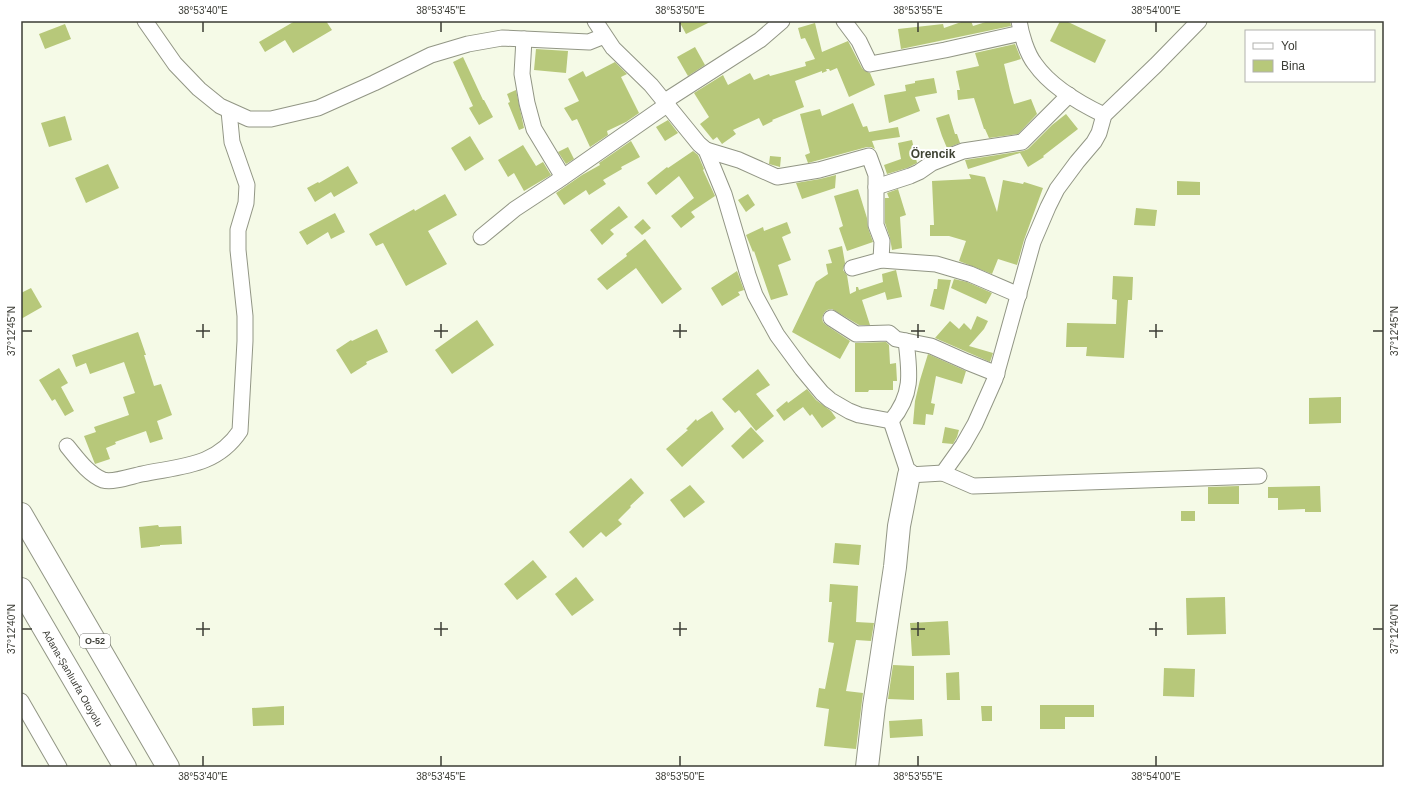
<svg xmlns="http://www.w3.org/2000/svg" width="1405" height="788" viewBox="0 0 1405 788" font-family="Arial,sans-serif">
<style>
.building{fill:#b7c87a}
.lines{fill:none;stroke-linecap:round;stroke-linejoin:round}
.street-casing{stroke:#929685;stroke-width:17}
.secondary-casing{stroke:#929685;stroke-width:24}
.highway-casing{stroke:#929685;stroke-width:24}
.street{stroke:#fff;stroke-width:15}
.secondary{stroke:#fff;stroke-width:22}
.highway{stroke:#fff;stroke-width:22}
.ticks{fill:none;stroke:#3b3c35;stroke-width:1.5}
.labels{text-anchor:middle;stroke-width:4;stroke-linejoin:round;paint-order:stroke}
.shield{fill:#fff;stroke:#767672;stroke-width:1}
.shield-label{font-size:9px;font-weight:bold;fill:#3b3c35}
.street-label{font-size:10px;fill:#3b3c35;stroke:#fff}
.quarter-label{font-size:12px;font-weight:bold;fill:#3e4233;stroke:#fff}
.neatline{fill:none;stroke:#3b3c35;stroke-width:1.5}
.ticks-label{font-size:10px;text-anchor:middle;fill:#3b3c35}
</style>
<rect width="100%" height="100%" fill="#f5fae7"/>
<g class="building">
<polygon points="295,21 326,21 332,30 293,53 285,40 265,52 259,42"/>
<polygon points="679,21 712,21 686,34"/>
<polygon points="964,21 971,21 973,26 989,21 1010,21 1011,26 901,49 898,29 943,24 944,28"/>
<polygon points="1060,21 1066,21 1106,40 1095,63 1050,41"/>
<polygon points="815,23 822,52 848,41 862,68 865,71 870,73 875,85 849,97 837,68 830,71 829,69 826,69 827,71 822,73 822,71 795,81 804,107 772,120 773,121 763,126 759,118 733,130 736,134 722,144 717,137 713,140 700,124 709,117 694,93 723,75 728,85 750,73 754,80 769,74 770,76 806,66 805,62 815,59 805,38 801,39 798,28"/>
<polygon points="65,24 71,39 45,49 39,34"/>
<polygon points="1015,44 1021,59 1004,64 1010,90 1014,104 1031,99 1037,114 1018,134 989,138 985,129 984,129 974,98 958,100 957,90 960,90 956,71 979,66 975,53"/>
<polygon points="695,47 705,65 688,76 677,57"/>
<polygon points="536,49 568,51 566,73 534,70"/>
<polygon points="463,57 483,100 484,100 493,117 479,125 469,108 473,106 453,62"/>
<polygon points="615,62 627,74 621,77 639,113 626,122 607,131 608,135 590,147 577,119 572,121 564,108 579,101 568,79 583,71 586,77"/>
<polygon points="934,78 937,93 915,97 920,111 889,123 884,95 906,91 905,85 915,83 915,81"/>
<polygon points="516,90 524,128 519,130 508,103 510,102 507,94"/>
<polygon points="853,103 863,127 867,126 869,132 898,127 900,137 872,141 875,149 871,147 867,147 808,163 805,155 810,153 800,114 820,109 822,116"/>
<polygon points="949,114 955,134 957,134 960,143 947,148 942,136 936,118"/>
<polygon points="1066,114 1078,129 1043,156 1044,157 1028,167 1020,153 968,169 965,160 1023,151 1028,149 1052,125"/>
<polygon points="65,116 72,140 49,147 41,123"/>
<polygon points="668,120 678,133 665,141 656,127"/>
<polygon points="470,136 484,159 465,171 451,148"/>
<polygon points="912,140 917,163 907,168 887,174 884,165 901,159 898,143"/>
<polygon points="631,141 640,157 621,167 622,169 603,180 606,184 589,195 586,190 564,205 556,193 582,175 600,165 599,163"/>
<polygon points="523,145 536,166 543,162 551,175 524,191 514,173 508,177 498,160"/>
<polygon points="568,147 574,159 566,164 558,152"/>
<polygon points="693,151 698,155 704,169 703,170 715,196 691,212 695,217 681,228 671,216 694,198 679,176 656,195 647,183 667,167 668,168"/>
<polygon points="770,156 781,157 780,167 769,164"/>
<polygon points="108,164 119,188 86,203 75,178"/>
<polygon points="348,166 358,183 334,197 331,192 315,202 307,188 318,182 319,183"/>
<polygon points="969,174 985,177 997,212 1003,180 1023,184 1024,182 1043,188 1024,240 1017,265 998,259 992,274 959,261 966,241 949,236 930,236 930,225 934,225 932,181 971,179"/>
<polygon points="836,175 835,188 802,199 796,183 820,179"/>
<polygon points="1177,181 1200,182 1200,195 1177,195"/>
<polygon points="858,189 867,218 868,228 873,242 847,251 839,228 843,226 834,196"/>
<polygon points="898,189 906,215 900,217 902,248 892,250 890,238 885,223 885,198 889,198 887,193"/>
<polygon points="445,194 457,215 428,231 447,264 406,286 383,243 376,246 369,234 414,209 415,211"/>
<polygon points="748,194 755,205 746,212 738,200"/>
<polygon points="619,206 628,217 610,230 614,234 602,245 590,230"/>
<polygon points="1136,208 1157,210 1155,226 1134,225"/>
<polygon points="335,213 345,232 331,239 328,232 307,245 299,232"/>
<polygon points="643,219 651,228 642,235 634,227"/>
<polygon points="787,222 791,233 782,237 791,260 778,265 788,295 771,300 754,251 753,252 746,235 763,227 764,231"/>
<polygon points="645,239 682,289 662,304 636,268 607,290 597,279 627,256 626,254"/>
<polygon points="842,246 845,263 843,270 847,275 850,294 856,291 856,287 858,287 859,290 883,282 882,274 896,270 902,297 887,300 885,292 862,300 870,325 859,325 832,309 827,310 824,313 822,318 823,322 826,325 850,341 840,359 792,332 816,282 828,274 826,264 832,263 828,250"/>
<polygon points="737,271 744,290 738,292 740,295 722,306 711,288"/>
<polygon points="1113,276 1133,277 1132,300 1128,300 1124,358 1086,356 1087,347 1066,347 1067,323 1116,324 1117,300 1112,299"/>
<polygon points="938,279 951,280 944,310 930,306 934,289 937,289"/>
<polygon points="954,279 967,282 992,293 986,304 951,288"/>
<polygon points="31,288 42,307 21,319 21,293"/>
<polygon points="977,316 988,321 984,329 969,346 993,353 990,362 935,338 950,321 959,329 964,323 971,330"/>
<polygon points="477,320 494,345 452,374 435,350"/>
<polygon points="377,329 388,352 366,362 367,364 351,374 336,350 351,340 352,341"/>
<polygon points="138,332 146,355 144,355 154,386 161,384 172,415 157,421 163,439 150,443 146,431 115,442 116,444 106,448 110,459 95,464 84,436 96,432 94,427 129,415 123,397 135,393 124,362 90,374 86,363 76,367 72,355"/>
<polygon points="886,342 889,345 890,364 896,363 897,381 893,381 893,390 869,390 868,392 855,392 855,343"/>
<polygon points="928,354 966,371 962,384 936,376 931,403 935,404 933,415 926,414 925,425 913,424 915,401 920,380"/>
<polygon points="59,368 68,383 61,387 74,411 65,416 55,399 52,401 39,380"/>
<polygon points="758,369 770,385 756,394 774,416 756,431 739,410 735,413 722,399"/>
<polygon points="807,389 816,400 831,411 836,418 822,428 812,414 810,416 803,407 784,421 776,410 787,401 788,403"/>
<polygon points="1341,397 1341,423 1309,424 1309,398"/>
<polygon points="712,411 724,429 682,467 666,449 688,430 686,429 696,419 697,421"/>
<polygon points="751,427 764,441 743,459 731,446"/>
<polygon points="945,427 959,430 957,437 953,444 942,443"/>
<polygon points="631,478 644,493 630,506 631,507 618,520 622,524 606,537 601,532 583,548 569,532"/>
<polygon points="690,485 705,502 684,518 670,500"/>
<polygon points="1239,486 1239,504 1208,504 1208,487"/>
<polygon points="1320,486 1321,512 1305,512 1305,509 1278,510 1278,498 1268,498 1268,487"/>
<rect x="1181" y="511" width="14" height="10"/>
<polygon points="158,525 159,527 181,526 182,544 160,545 160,546 141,548 139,527"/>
<polygon points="835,543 861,545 859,565 833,563"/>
<polygon points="533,560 547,577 517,600 504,584"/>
<polygon points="576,577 594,600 572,616 555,594"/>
<polygon points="830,584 858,586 856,622 874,623 871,641 856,640 846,691 863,693 856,749 824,746 829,709 816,707 819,688 825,689 834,643 828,642 832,602 829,602"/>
<polygon points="1225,597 1226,634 1187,635 1186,598"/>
<polygon points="948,621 950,655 912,656 910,623"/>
<polygon points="893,665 914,666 914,700 888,699"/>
<polygon points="1164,668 1195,669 1194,697 1163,696"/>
<polygon points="959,672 960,700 947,700 946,673"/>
<polygon points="1040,705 1094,705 1094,717 1065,717 1065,729 1040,729"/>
<polygon points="284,706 284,725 253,726 252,708"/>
<polygon points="981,706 992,706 992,721 982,721"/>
<polygon points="922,719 923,736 890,738 889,721"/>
</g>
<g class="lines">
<defs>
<g id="street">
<polyline points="145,21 175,64 199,89 220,106 249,119 271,119 318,108 374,83 431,55 468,44 502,38 589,42 604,36"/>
<polyline points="595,21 613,48 651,85 699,144 706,150 724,194 748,275 755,295 777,335 802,369 822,393 830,400 849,411 859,415 891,421"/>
<polyline points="844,21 859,41 870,64 945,50 1021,33"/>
<path d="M1019 21C1021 34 1027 54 1035 64 1051 87 1079 103 1104 115"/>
<polyline points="524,39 522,74 527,103 534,129 563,177"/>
<polyline points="665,101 760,40 782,21"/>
<polyline points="706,150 739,160 777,177 819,170 869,156 876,175 876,225 882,241 881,260"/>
<polyline points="876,187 910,176 919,172 932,163 963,151 1022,142 1069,95"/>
<polyline points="481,237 515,209 556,182 668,104"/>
<polyline points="852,268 881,260 936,264 970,274 1019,295"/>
<polyline points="831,318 856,334 889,333 896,339 931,346 967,362 997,374"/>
<polyline points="891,421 909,475 943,473 963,445 975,424 995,379 1033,242 1048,207 1057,189 1077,162 1094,142 1099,133 1104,115 1156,65 1199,21"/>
<path d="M891 421C913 395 910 373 906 341"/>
<path d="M67 446C77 458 88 474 103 480 113 483 132 476 142 474 180 466 216 467 240 431L245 341V316L238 250V230L246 203 247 185 232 142 229 111"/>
<polyline points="943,473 973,486 1259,476"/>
<polyline points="21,701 59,767"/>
</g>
<polyline id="secondary" points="867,767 874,706 895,567 899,526 909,475"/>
<g id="highway">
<polyline points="21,514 168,767"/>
<polyline points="21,589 125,767"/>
</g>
</defs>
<use href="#street" class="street-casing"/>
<use href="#secondary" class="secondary-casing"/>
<use href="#highway" class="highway-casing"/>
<use href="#street" class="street"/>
<use href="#secondary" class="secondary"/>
<use href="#highway" class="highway"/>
</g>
<path class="ticks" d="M203 22V32M441 22V32M680 22V32M918 22V32M1156 22V32M203 324V338M441 324V338M680 324V338M918 324V338M1156 324V338M22 331H32M196 331H210M434 331H448M673 331H687M911 331H925M1149 331H1163M1373 331H1383M203 622V636M441 622V636M680 622V636M918 622V636M1156 622V636M22 629H32M196 629H210M434 629H448M673 629H687M911 629H925M1149 629H1163M1373 629H1383M203 756V766M441 756V766M680 756V766M918 756V766M1156 756V766"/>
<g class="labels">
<rect class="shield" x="80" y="634" width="30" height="14" rx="3"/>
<g class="shield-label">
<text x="95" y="644">O-52</text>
</g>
<g class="street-label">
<text transform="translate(73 678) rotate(60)" y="4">Adana-Şanlıurfa Otoyolu</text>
</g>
<g class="quarter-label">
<text x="933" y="158">Örencik</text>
</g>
</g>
<rect width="1405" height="788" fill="none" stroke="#ffffff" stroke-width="44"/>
<rect x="1245" y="30" width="130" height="52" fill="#ffffff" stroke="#b1b1ae"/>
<rect x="1253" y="43" width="20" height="6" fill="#ffffff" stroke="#b1b1ae"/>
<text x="1281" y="50" font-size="12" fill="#3b3c35">Yol</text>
<rect x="1253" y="60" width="20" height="12" fill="#b7c87a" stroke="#b1b1ae"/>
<text x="1281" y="70" font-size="12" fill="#3b3c35">Bina</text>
<rect x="22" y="22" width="1361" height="744" class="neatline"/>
<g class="ticks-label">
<text x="203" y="14">38°53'40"E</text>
<text x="441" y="14">38°53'45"E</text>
<text x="680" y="14">38°53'50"E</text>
<text x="918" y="14">38°53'55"E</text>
<text x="1156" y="14">38°54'00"E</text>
<text transform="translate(11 331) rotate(-90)" y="4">37°12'45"N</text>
<text transform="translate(1394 331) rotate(-90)" y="4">37°12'45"N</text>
<text transform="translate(11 629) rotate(-90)" y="4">37°12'40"N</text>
<text transform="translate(1394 629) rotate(-90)" y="4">37°12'40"N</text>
<text x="203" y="780">38°53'40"E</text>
<text x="441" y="780">38°53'45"E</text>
<text x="680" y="780">38°53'50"E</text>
<text x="918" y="780">38°53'55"E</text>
<text x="1156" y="780">38°54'00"E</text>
</g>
</svg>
